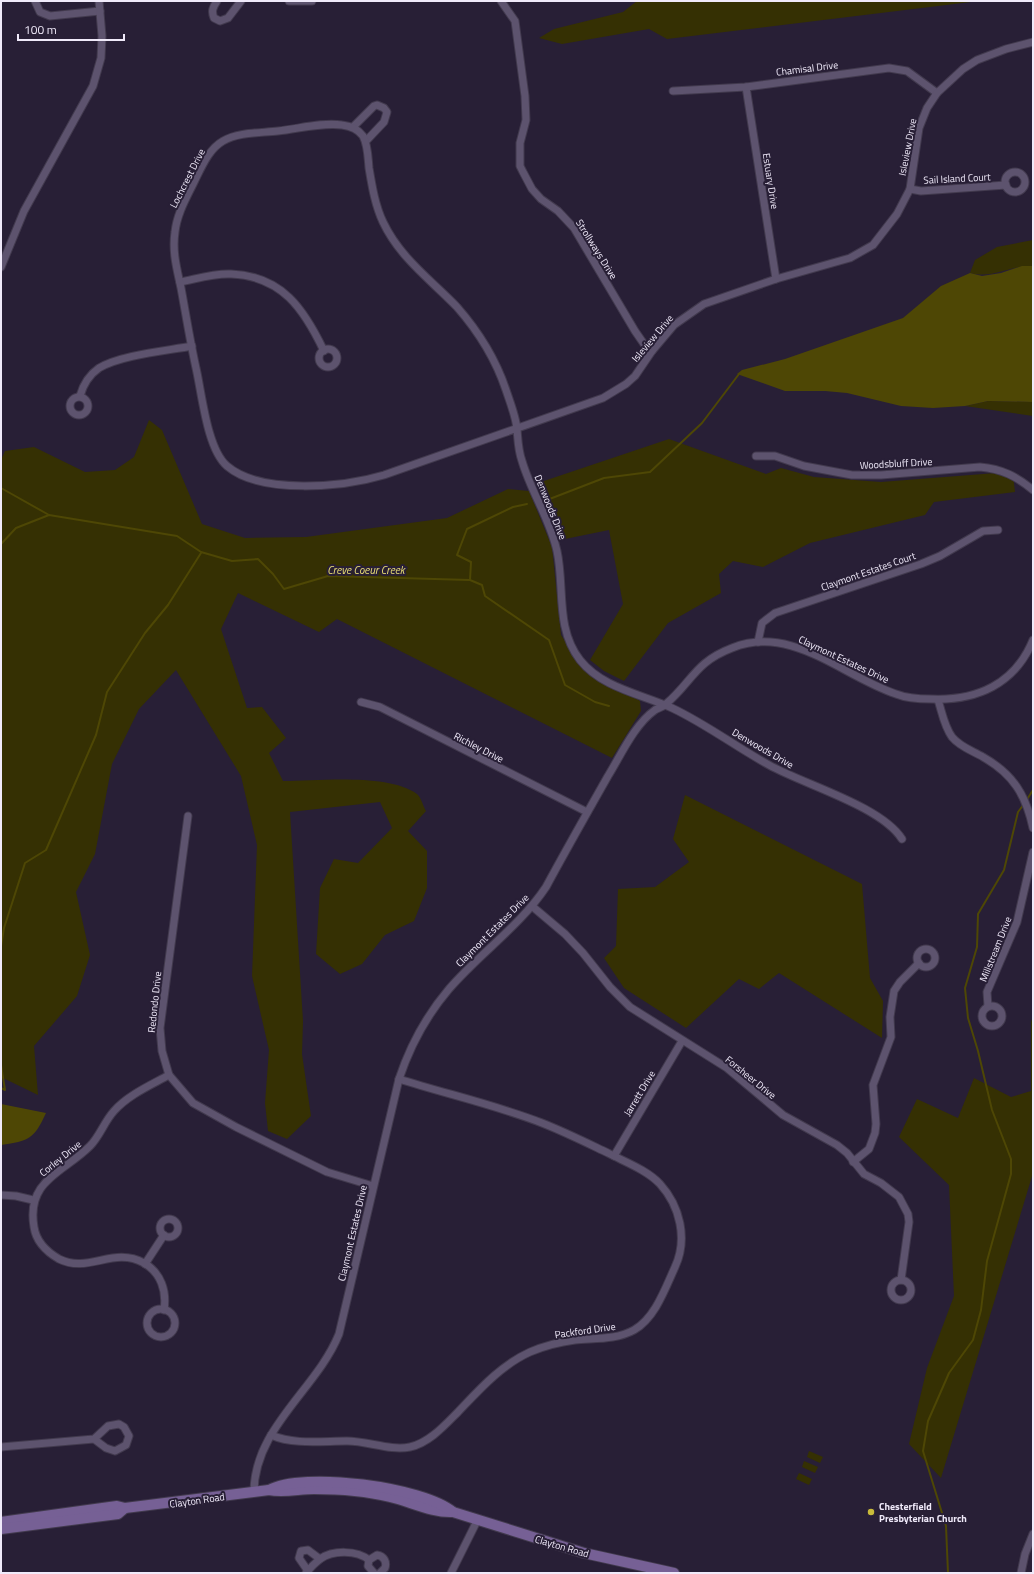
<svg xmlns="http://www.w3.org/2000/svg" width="1034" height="1574" viewBox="0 0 1034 1574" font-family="'Titillium Web',sans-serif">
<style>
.green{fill:#353003}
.water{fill:#4e4705}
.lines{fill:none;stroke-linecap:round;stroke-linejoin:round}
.stream{stroke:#4e4705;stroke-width:2}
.street-casing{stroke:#423a4e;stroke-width:9}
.secondary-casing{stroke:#423a4e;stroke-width:12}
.street{stroke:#5d536e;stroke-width:7}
.secondary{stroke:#766095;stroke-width:10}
.poi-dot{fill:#c9bb3a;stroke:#281f36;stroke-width:1.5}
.labels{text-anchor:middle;stroke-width:4;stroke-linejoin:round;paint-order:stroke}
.street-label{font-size:10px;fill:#f0eafa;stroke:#281f36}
.poi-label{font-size:10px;font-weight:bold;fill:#f0eafa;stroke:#281f36;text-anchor:start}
.water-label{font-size:11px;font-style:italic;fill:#ece075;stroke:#281f36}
</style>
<rect width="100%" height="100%" fill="#281f36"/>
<g class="green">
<polygon points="637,1 979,1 667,39 649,29 562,44 539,38 554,29 623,12"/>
<path d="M1033 240V266C1009 265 995 279 970 273L975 260 997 247Z"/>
<polygon points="988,401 1033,402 1033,416 965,406"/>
<path d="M149 420 162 430 202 524 245 538 306 537 447 518 508 489 529 491 552 547 561 635 582 666 640 701 641 711 612 758 337 619 319 632 238 593 221 629 247 708 262 707 286 738 269 753 283 781C319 781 388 773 417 794 421 797 423 806 426 811L408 831 427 851V888L414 921 385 935 362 964 340 974 316 954 320 888 334 859 358 863 392 828 380 802 290 812 303 1021 302 1054 311 1116 287 1139 268 1131 265 1103 269 1050 252 976 257 845 241 776 176 670 139 709 112 764 95 854 76 892 90 955 77 996 34 1046 38 1095 1 1077V460L5 451 34 447 85 472 115 470 134 457Z"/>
<polygon points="669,439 766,474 781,468 814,477 881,482 996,473 1013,475 1015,492 934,502 925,515 810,543 763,567 733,561 719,574 721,593 668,623 624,681 604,671 590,660 623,604 609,530 560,540 538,483"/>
<polygon points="685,795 862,884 870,978 883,1001 882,1038 779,973 759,989 739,979 686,1028 624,988 604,958 616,946 618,889 655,887 689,862 673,839"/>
<polygon points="1033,1016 1033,1173 941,1478 909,1444 927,1368 954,1296 949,1185 899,1137 917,1099 958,1118 974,1078 1011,1097 1031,1091 1031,1022"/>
<polygon points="809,1451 823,1457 820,1463 807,1457"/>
<polygon points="804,1461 818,1467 815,1473 802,1467"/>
<polygon points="799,1473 812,1479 809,1485 796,1479"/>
</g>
<g class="water">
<polygon points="1022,266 1033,266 1033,402 988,401 965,406 933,408 901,406 847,393 825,391 785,391 737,374 742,370 785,359 903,318 941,286 970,273 982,276 1001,273"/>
<path d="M1 1104 46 1113C34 1139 29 1141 1 1145Z"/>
</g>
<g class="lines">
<g class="stream">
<polyline points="1,488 49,515"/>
<polyline points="547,500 604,478 650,472 702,423 739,374"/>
<polyline points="1,544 16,528 49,515 177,536 201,552 232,561 258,559 273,574 284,589 328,576 470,580 471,562 457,555 467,529 513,507 527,504"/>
<polyline points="470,580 482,585 485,596 549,640 565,685 595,702 609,706"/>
<polyline points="1026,801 1033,790"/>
<polyline points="1,946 4,928 25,863 46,850 96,735 107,692 145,633 168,605 201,553"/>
<polyline points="1,1065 5,1090 1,1088"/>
<polyline points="948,1573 946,1526 923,1451 928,1421 949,1373 973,1340 981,1310 987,1261 1011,1174 1011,1159 992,1110 978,1051 968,1018 965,988 977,947 978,914 1004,870 1018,812 1024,804"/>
</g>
<defs>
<g id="street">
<polyline points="35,1 40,12 50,16 100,11"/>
<path d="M217 1C213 7 211 11 214 18L220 21 228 18 241 1"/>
<polyline points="289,1 312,1"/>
<polyline points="501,1 515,21 525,96 526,120 520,143 520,166 523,172 532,189 541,199 558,211 574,228 635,331 644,344 652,351"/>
<polyline points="746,87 776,279"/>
<polyline points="673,91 746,87 889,68 907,71 937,93"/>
<polyline points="353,127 374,106 377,105 384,108 387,112 384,122 366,141"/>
<circle cx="1015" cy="182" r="10"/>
<polyline points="910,189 921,191 1006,185"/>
<polyline points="1,267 24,211 93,86 101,58 102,36 99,1"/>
<path d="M180 282C196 279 214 273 231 274 282 276 304 309 324 351"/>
<circle cx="328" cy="358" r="9"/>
<path d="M80 396C83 385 89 375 99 368 121 355 165 351 192 346"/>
<circle cx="79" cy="406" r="9"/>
<path d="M756 456H775L804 466 852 475H881L980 467C1002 469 1016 476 1033 490"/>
<polyline points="758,642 762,623 775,613 921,564 940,556 983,531 998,530"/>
<path d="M938 700C942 712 944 726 952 737 960 747 973 751 983 757 1013 774 1026 795 1033 828"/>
<polyline points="361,702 380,707 587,812"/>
<polyline points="188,816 160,1028 162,1051 169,1075 193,1103 236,1127 327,1172 373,1186"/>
<path d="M902 839C881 806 805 785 769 765 736 747 706 724 672 708 641 694 602 688 580 660 555 628 565 587 557 551 550 519 531 492 522 461 518 450 518 440 517 429 516 417 510 402 506 390 496 360 478 331 457 307 431 280 400 258 383 222 375 205 372 186 369 168 368 158 368 145 363 136 358 129 350 126 342 125 322 122 298 129 278 131 261 133 238 132 223 141 209 149 202 166 195 180 187 197 177 213 175 232 172 252 177 269 181 288 186 315 190 341 196 368 202 394 207 449 227 466 261 495 344 487 384 475L603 398 626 384 635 376 652 351 674 325 704 304 776 279 850 258 873 245 897 214 910 189 919 128 927 108 937 93 963 69 977 60 1006 49 1033 42"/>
<polyline points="533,907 565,934 583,953 610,987 630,1007 727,1068 783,1115 837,1145 847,1153 864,1174 881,1183 899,1197 908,1214 909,1222 901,1280"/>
<circle cx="926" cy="958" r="9"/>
<circle cx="992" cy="1016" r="10"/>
<polyline points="988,1006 987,992 1017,922 1033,852"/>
<polyline points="614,1156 682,1041"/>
<polyline points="853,1162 869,1149 875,1133 876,1124 873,1085 891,1037 890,1017 894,991 900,982 919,963"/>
<polyline points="1,1195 16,1196 33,1200"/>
<circle cx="169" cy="1228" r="9"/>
<polyline points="145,1264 164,1235"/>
<circle cx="901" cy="1290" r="10"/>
<circle cx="161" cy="1323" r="14"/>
<path d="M164 1310C167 1291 161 1273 144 1263 113 1246 89 1274 59 1259 47 1252 36 1241 34 1227 26 1180 63 1173 90 1146 100 1136 104 1122 114 1111 128 1095 151 1085 169 1075"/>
<path d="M271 1435C294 1445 322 1441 347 1441 368 1441 390 1451 410 1447 429 1443 445 1425 458 1412 479 1390 501 1365 530 1352 544 1346 560 1342 575 1340 594 1338 616 1340 634 1330 655 1318 665 1289 675 1267 688 1239 680 1206 660 1184 647 1170 625 1162 608 1153 587 1143 565 1132 542 1123 496 1105 446 1094 399 1079"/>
<polyline points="1,1447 94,1439 108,1426 119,1424 124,1427 129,1436 126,1445 115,1451 106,1448 94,1439"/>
<path d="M254 1492C254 1428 317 1389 339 1334L399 1079C410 1046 426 1016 449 989 480 953 520 926 546 887 566 850 587 813 608 776 621 755 634 725 655 710 658 708 663 707 666 704 692 682 695 662 732 648 792 624 842 676 896 694 906 698 919 699 931 699 977 701 1015 684 1033 640"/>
<polyline points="308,1571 299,1558 301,1551 308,1550 320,1559"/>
<path d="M306 1573C310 1568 315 1563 320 1559 333 1550 357 1550 369 1560"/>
<path d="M374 1573 368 1566 369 1560 377 1555C384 1556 387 1562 385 1568L380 1573"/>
<polyline points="451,1573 478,1519"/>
<polyline points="1021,1573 1025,1554 1033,1534"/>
</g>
<g id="secondary">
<path d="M269 1490C284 1493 299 1489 314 1489 340 1489 366 1491 390 1497 411 1502 432 1513 453 1512L584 1553 674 1573"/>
<path d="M1 1522 117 1506 125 1508 269 1490C303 1471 423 1487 453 1512"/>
<polyline points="1,1529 118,1514 125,1508"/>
</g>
</defs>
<use href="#street" class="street-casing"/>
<use href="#secondary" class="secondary-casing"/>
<use href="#street" class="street"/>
<use href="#secondary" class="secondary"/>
</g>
<circle class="poi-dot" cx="871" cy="1512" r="4"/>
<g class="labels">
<g class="street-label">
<text transform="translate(807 68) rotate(-7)" y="4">Chamisal Drive</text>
<text transform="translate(907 147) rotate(-79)" y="4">Isleview Drive</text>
<text transform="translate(187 178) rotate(-63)" y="4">Lochcrest Drive</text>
<text transform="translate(957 178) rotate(-3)" y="4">Sail Island Court</text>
<text transform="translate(771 181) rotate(81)" y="4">Estuary Drive</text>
<text transform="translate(597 249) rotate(58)" y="4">Strollways Drive</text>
<text transform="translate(652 338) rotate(-50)" y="4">Isleview Drive</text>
<text transform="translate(896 463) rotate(-3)" y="4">Woodsbluff Drive</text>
<text transform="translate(551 507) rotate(68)" y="4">Denwoods Drive</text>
<text transform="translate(868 571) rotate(-19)" y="4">Claymont Estates Court</text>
<text transform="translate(844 659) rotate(25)" y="4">Claymont Estates Drive</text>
<text transform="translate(479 747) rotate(27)" y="4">Richley Drive</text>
<text transform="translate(763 748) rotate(30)" y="4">Denwoods Drive</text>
<text transform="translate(492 930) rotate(-45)" y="4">Claymont Estates Drive</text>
<text transform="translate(995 949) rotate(-68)" y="4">Millstream Drive</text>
<text transform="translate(154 1002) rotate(-84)" y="4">Redondo Drive</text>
<text transform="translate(751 1077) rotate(39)" y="4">Forsheer Drive</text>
<text transform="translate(639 1093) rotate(-59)" y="4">Jarrett Drive</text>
<text transform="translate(60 1158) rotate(-39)" y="4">Corley Drive</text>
<text transform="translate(352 1233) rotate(-77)" y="4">Claymont Estates Drive</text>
<text transform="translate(585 1330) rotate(-8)" y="4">Packford Drive</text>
<text transform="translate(197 1500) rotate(-8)" y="4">Clayton Road</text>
<text transform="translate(562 1546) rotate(16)" y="4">Clayton Road</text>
</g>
<g class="poi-label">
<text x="879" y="1510">Chesterfield<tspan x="879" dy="12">Presbyterian Church</tspan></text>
</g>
<g class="water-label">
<text x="366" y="574">Creve Coeur Creek</text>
</g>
</g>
<rect width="1034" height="1574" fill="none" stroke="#f0eafa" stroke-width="4"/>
<path d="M18 34v6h106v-6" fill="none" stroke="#f0eafa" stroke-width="2"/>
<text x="24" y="34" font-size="12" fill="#f0eafa" stroke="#281f36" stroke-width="3" paint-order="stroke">100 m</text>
</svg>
